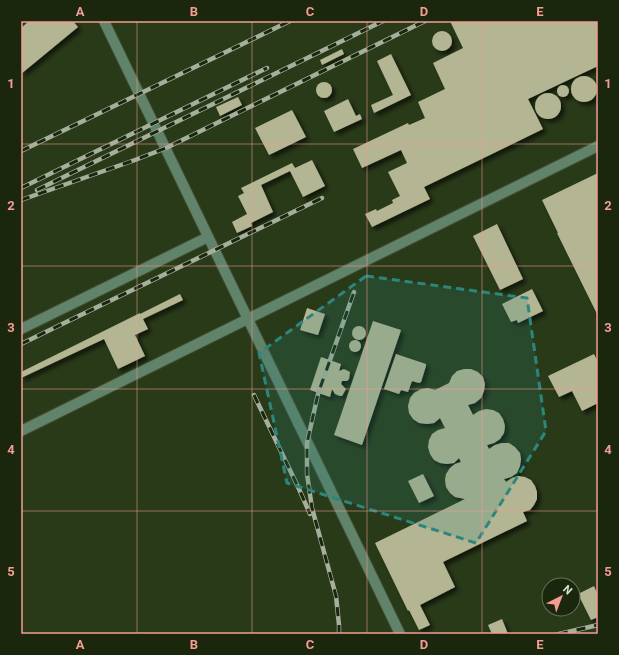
<svg xmlns="http://www.w3.org/2000/svg" width="619" height="655" viewBox="0 0 619 655" font-family="Roboto,sans-serif">
<style>
.built{fill:#293a19;fill-rule:evenodd}
.building{fill:#b4b592;filter:url(#shadow)}
.lines{fill:none;stroke-linecap:round;stroke-linejoin:round}
.minor-casing{stroke:#404d34;stroke-width:12}
.minor{stroke:#618369;stroke-width:10}
.rail-casing{stroke:#a5af9c;stroke-width:4.5}
.rail{stroke:#1a270d;stroke-width:3;stroke-dasharray:9;stroke-linecap:butt}
.marked{fill:#2d867d;fill-opacity:0.2;stroke:#2d867d;stroke-width:3;stroke-dasharray:8 5;stroke-linejoin:round}
.grid{fill:none;stroke:#f59c94;stroke-width:1;stroke-opacity:0.55}
.neatline{fill:none;stroke:#f59c94;stroke-width:1.5}
.grid-label{font-size:13px;text-anchor:middle;font-weight:bold;fill:#f59c94}
</style>
<defs>
<filter id="shadow"><feDropShadow dx="3.5" dy="3.5" stdDeviation="2" flood-color="#0009"/></filter>
</defs>
<rect width="100%" height="100%" fill="#233116"/>
<path class="built" d="M21 21H598V634H21ZM549 585H573V609H549Z"/>
<g class="building">
<polygon points="29,21 73,21 78,27 21,74 21,28"/>
<polygon points="450,21 598,21 598,66 528,99 543,129 424,187 430,199 372,227 365,214 376,209 377,211 393,203 392,200 400,196 388,172 407,163 401,150 362,168 353,149 408,123 409,125 425,118 418,102 445,89 433,63 463,48"/>
<circle cx="442" cy="41" r="10"/>
<polygon points="342,49 344,54 322,65 320,60"/>
<polygon points="391,54 411,95 374,113 371,105 393,95 377,61"/>
<circle cx="584" cy="89" r="13"/>
<circle cx="324" cy="90" r="8"/>
<circle cx="563" cy="91" r="6"/>
<circle cx="548" cy="106" r="13"/>
<polygon points="238,97 242,105 220,116 216,107"/>
<polygon points="348,99 356,116 360,114 362,119 334,132 324,111"/>
<polygon points="292,110 306,137 269,155 255,128"/>
<polygon points="312,160 325,186 303,197 290,171 261,185 273,212 251,223 252,226 237,233 232,222 247,214 238,196 244,193 241,188 292,163 295,168"/>
<polygon points="598,173 598,316 557,233 558,233 542,200"/>
<polygon points="497,224 523,279 500,290 473,236"/>
<polygon points="532,289 543,311 518,323 517,320 511,322 502,304"/>
<polygon points="180,294 183,300 143,319 148,329 135,335 145,356 118,369 104,339 21,378 21,372 140,313 140,314"/>
<polygon points="307,308 325,314 318,335 300,330"/>
<polygon points="373,321 401,330 362,445 334,435"/>
<circle cx="359" cy="333" r="7"/>
<circle cx="355" cy="346" r="6"/>
<polygon points="396,354 426,364 426,366 421,382 419,383 412,381 408,392 401,390 399,394 384,389"/>
<polygon points="594,354 598,362 598,403 582,411 572,391 559,397 548,376"/>
<polygon points="321,357 341,364 339,371 344,369 350,372 349,379 347,381 342,381 341,384 346,389 342,396 340,396 335,394 332,389 330,397 310,390"/>
<polygon points="464,369 471,369 478,372 483,377 485,384 484,391 481,398 475,403 468,405 473,415 479,411 486,409 493,410 499,413 503,419 505,426 504,433 500,439 494,443 487,445 489,449 495,445 502,443 509,443 515,447 520,453 521,459 520,466 517,473 511,477 504,479 506,482 512,478 518,476 525,477 531,480 535,486 537,492 537,499 534,505 530,510 523,512 527,521 443,562 455,587 420,605 430,625 419,630 409,610 408,611 375,543 465,499 455,497 450,493 446,487 445,480 446,474 450,468 455,464 461,462 459,458 454,463 447,464 440,463 434,460 430,454 428,447 429,440 432,434 438,430 445,428 440,418 434,423 427,424 419,423 413,419 409,413 408,406 410,398 414,393 421,389 428,388 435,390 449,383 452,376 457,371"/>
<polygon points="423,474 434,496 419,503 408,481"/>
<polygon points="594,586 598,595 598,617 591,620 578,594"/>
<polygon points="502,619 508,634 492,634 488,625"/>
</g>
<g class="lines">
<defs>
<g id="minor">
<polyline points="104,21 400,634"/>
<polyline points="21,329 208,237"/>
<polyline points="21,431 598,146"/>
</g>
</defs>
<use href="#minor" class="minor-casing"/>
<use href="#minor" class="minor"/>
<defs>
<g id="rail">
<polyline points="21,151 290,21"/>
<polyline points="21,188 267,68"/>
<polyline points="37,190 383,21"/>
<polyline points="21,200 135,160 166,148 425,21"/>
<polyline points="21,344 322,198"/>
<polyline points="254,395 299,489 310,514"/>
<polyline points="339,634 339,625 336,596 312,508 307,474 307,443 318,394 354,292"/>
<polyline points="559,634 598,625"/>
</g>
</defs>
<use href="#rail" class="rail-casing"/>
<use href="#rail" class="rail"/>
</g>
<path class="marked" d="M366 276 527 298 546 431 476 543 287 483 259 353Z"/>
<path class="grid" d="M137 21V634M252 21V634M367 21V634M482 21V634M21 144H598M21 266H598M21 389H598M21 511H598"/>
<rect width="619" height="655" fill="none" stroke="#1a270d" stroke-width="44"/>
<g transform="translate(561 597) rotate(42)"><circle r="19" fill="#1a270d" stroke="#66725c"/>
<path d="M0-3L7 15L0 10L-7 15Z" fill="#f59c94"/>
<text y="-6" font-size="11" font-weight="bold" text-anchor="middle" fill="#d9e2d2">N</text>
</g>
<rect x="22" y="22" width="575" height="611" class="neatline"/>
<g class="grid-label">
<text x="80" y="16">A</text>
<text x="194" y="16">B</text>
<text x="310" y="16">C</text>
<text x="424" y="16">D</text>
<text x="540" y="16">E</text>
<text x="11" y="88">1</text>
<text x="608" y="88">1</text>
<text x="11" y="210">2</text>
<text x="608" y="210">2</text>
<text x="11" y="332">3</text>
<text x="608" y="332">3</text>
<text x="11" y="454">4</text>
<text x="608" y="454">4</text>
<text x="11" y="576">5</text>
<text x="608" y="576">5</text>
<text x="80" y="649">A</text>
<text x="194" y="649">B</text>
<text x="310" y="649">C</text>
<text x="424" y="649">D</text>
<text x="540" y="649">E</text>
</g>
</svg>
